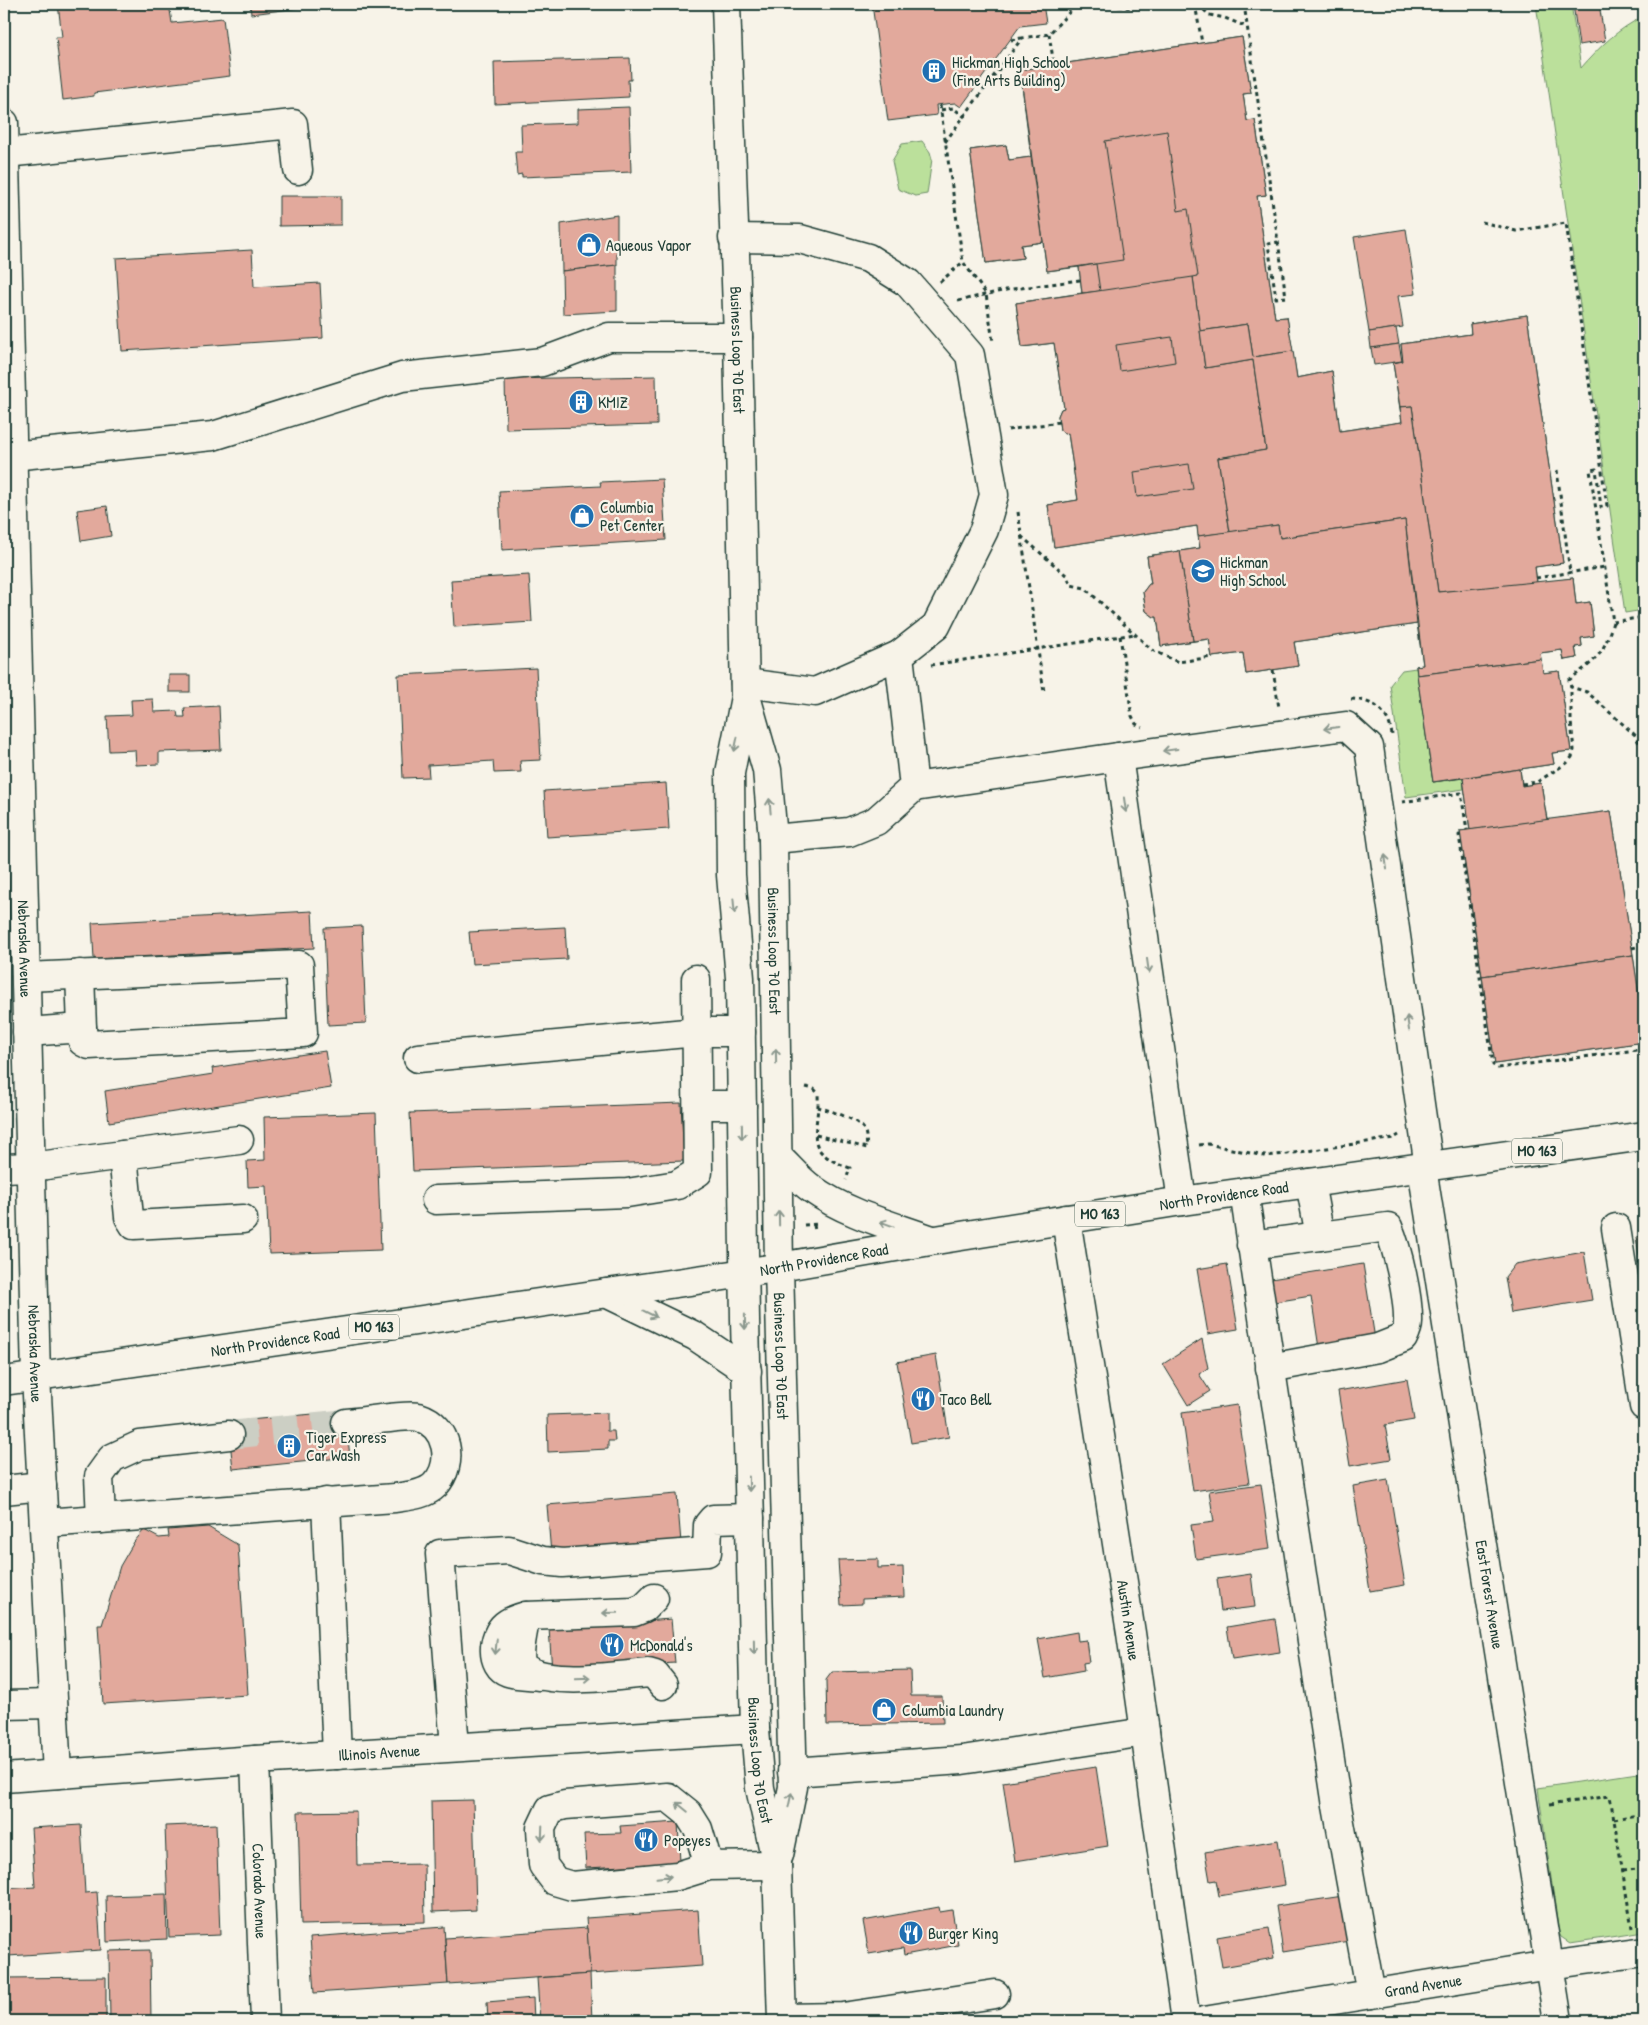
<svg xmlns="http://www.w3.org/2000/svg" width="1648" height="2025" viewBox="0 0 1648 2025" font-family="'Patrick Hand',sans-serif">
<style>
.green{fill:#bbe09b;stroke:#6d8e68}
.building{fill:#e2a99c;stroke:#1f3d34;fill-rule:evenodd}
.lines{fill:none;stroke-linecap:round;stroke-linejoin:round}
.minor-tunnel{stroke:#cccfc4;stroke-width:28;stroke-dasharray:28 14;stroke-linecap:butt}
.minor-casing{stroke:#1f3d34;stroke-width:31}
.major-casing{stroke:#1f3d34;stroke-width:31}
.path{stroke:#1f3d34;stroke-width:3;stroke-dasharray:4 4;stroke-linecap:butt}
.minor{stroke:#f7f3e8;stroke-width:28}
.major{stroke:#f7f3e8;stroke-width:28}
.oneway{stroke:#8b988e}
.labels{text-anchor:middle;stroke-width:4.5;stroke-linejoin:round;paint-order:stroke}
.shield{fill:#f7f3e8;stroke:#60746a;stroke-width:1}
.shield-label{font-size:15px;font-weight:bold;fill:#1f3d34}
.poi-label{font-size:16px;fill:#1f3d34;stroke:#f7f3e8;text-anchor:start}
.street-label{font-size:16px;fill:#1f3d34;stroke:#f7f3e8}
</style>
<rect width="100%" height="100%" fill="#f7f3e8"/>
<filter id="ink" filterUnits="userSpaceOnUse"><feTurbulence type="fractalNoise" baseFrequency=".02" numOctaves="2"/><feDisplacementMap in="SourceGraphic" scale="10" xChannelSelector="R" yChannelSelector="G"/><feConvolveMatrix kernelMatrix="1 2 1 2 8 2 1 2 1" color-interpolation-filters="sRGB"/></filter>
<g filter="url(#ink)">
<g class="green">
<path d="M1536 4H1571L1581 68C1600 46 1618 29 1644 16V610L1625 613Z"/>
<polygon points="922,141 930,152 932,159 927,194 915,196 898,189 892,161 902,144"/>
<polygon points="1416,668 1433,782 1463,778 1464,789 1406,797 1390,685 1402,670"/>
<polygon points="1644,1772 1644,1932 1570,1943 1561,1937 1559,1933 1538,1788"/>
</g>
<g class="building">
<polygon points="58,4 169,4 172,23 223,18 230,76 94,93 94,96 63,100 56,37 62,37"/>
<polygon points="250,4 331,4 251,14"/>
<polygon points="872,4 1043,4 1046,23 1020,26 961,107 955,103 936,105 937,115 888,121"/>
<polygon points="1573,4 1599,4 1605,41 1579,45"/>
<path d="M1242 37 1251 93 1243 94 1247 121 1255 120 1266 195 1257 196 1275 318 1287 317 1297 378 1332 371 1340 431 1402 422 1393 363 1403 361 1401 344 1471 334 1470 324 1527 315 1563 563 1535 567 1537 583 1573 578 1576 604 1590 602 1594 636 1581 638 1582 646 1575 647 1577 658 1564 660 1562 650 1540 653 1543 673 1559 671 1571 751 1552 753 1554 764 1520 769 1522 784V786L1541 783 1547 820 1611 811 1644 1028V1042L1495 1064 1460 831 1470 830 1463 778 1433 782 1416 666 1423 665 1417 624 1294 642 1298 666 1246 674 1243 653 1212 657 1209 639 1161 646 1157 617H1154L1146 611 1143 592 1149 584H1151L1147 556 1200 548 1197 526 1054 547 1048 505 1078 500 1068 433 1065 434 1060 430 1058 416 1061 409 1064 408 1054 343 1022 347 1016 303 1082 293 1079 267 1047 271 1043 242 1021 245 1023 258 986 263 970 150 1006 145 1009 160 1031 157 1020 70ZM1172 337 1175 362 1120 371 1116 345ZM1189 464 1193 489 1137 497 1134 472Z"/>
<polygon points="1242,37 1251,93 1243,94 1247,121 1255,120 1266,195 1257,196 1275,318 1287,317 1293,351 1253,357 1248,324 1200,331 1193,277 1198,276 1188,209 1178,211 1167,131 1105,141 1123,260 1047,271 1020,70"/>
<polygon points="630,58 631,80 628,80 629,97 495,104 494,62"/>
<polygon points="629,107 631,172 522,177 522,174 517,175 515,152 522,152 521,125 578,123 578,109"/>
<polygon points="1006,145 1009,160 1031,157 1043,242 1021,245 1023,258 986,263 970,150"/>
<polygon points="279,196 341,196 341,225 279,226"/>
<polygon points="617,215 617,265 562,271 561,224"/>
<polygon points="1406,229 1416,294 1398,296 1403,327 1369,332 1354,237"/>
<polygon points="252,250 254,287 320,283 323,338 122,351 116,258"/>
<polygon points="1096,264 1100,291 1082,293 1079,267"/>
<polygon points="617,265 617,311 563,314 562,271"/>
<polygon points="1193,277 1205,368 1253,360 1266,450 1218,458 1230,532 1198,536 1197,526 1054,547 1048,505 1078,500 1068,433 1065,434 1060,430 1058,416 1061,409 1064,408 1054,343 1022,347 1016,303"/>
<polygon points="1527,315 1563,563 1535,567 1537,583 1438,592 1412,406 1400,407 1393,363 1403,361 1401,344 1471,334 1470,324"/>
<polygon points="1248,324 1253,357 1293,351 1297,378 1332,371 1340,431 1402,422 1400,407 1412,406 1438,592 1573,578 1576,604 1590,602 1594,636 1581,638 1582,646 1575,647 1577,658 1564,660 1562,650 1540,653 1541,659 1417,675 1416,666 1423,665 1405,520 1280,538 1278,525 1230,532 1218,458 1266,450 1253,360 1205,368 1200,331"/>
<polygon points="1396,328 1399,344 1371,348 1369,332"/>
<polygon points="1172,337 1175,362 1120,371 1116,345"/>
<polygon points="1399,344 1402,361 1374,365 1371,348"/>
<polygon points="656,376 657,425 506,429 505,379"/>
<polygon points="1189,464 1193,489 1137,497 1134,472"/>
<polygon points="662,479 666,540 502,550 499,491 601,486 600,482"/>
<polygon points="107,506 111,536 81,541 77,510"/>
<polygon points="1405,520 1417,624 1294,642 1298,666 1246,674 1243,653 1212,657 1209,639 1193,641 1180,551 1200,548 1198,536 1278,525 1280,538"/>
<polygon points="1180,551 1193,641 1161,646 1157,617 1154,617 1146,611 1143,592 1149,584 1151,584 1147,556"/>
<polygon points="529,575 532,622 454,627 451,580"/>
<polygon points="1541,659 1543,673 1559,671 1571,751 1552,753 1554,764 1433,782 1417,675"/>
<polygon points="536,668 541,760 520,761 521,772 494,773 493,761 428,765 429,777 403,778 398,675"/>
<rect x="169" y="675" width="21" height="17"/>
<polygon points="153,699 154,712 177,711 178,717 185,717 184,708 219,706 221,750 159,752 159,764 136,765 135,750 109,751 107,716 132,715 131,700"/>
<polygon points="1520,769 1522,786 1541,783 1547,820 1470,830 1463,778"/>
<polygon points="666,783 669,829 547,837 544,791"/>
<polygon points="1611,811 1633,955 1482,976 1460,831"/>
<polygon points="312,911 314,948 94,959 92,923"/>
<polygon points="362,926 366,1023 328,1025 324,928"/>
<polygon points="565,927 567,959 472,964 469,932"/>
<polygon points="1633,955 1644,1028 1644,1042 1495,1064 1482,976"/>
<polygon points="325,1051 331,1088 109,1122 105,1091 213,1074 212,1068"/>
<polygon points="681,1103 684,1161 413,1171 410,1113"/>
<polygon points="376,1113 381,1250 269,1254 266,1186 248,1187 247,1161 265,1160 264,1117"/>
<polygon points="1644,1236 1644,1286 1636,1237"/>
<polygon points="1584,1252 1592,1300 1511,1313 1505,1277 1515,1264"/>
<polygon points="1227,1264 1238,1329 1208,1334 1197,1269"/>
<polygon points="1363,1264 1375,1339 1319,1348 1311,1296 1268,1303 1265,1280"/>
<polygon points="1202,1339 1208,1368 1199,1374 1210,1391 1188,1405 1163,1364"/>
<polygon points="936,1355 949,1437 911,1443 897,1362"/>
<polygon points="1407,1379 1414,1420 1385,1425 1391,1459 1350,1466 1338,1391"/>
<polygon points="1237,1405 1249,1483 1193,1491 1182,1413"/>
<polygon points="345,1411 350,1457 233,1469 228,1422"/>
<polygon points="607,1413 607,1431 614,1431 615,1441 608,1441 608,1449 548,1452 547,1415"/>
<polygon points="1388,1480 1405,1585 1370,1591 1353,1486"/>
<polygon points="1261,1484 1270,1549 1196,1559 1191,1525 1214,1522 1209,1491"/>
<polygon points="677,1494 681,1543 551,1554 547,1505"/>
<polygon points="208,1527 238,1545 248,1695 103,1704 98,1625 102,1625 120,1566 134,1542 144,1530 159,1538 169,1537 168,1530"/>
<polygon points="878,1559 878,1568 903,1567 904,1597 862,1599 862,1604 841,1605 838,1560"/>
<polygon points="1251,1574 1255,1607 1221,1611 1217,1579"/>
<polygon points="671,1619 675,1663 552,1671 549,1628"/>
<polygon points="1275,1619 1280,1652 1232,1659 1227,1627"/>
<polygon points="1077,1632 1078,1641 1086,1640 1089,1662 1083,1663 1084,1671 1045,1678 1038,1639"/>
<polygon points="910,1670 911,1696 942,1696 943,1723 827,1725 826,1680 832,1672"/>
<polygon points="1096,1767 1108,1846 1015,1861 1003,1782"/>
<polygon points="473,1800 476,1910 433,1912 431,1801"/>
<polygon points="356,1811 357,1865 424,1864 425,1922 301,1925 298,1812"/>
<polygon points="678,1822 680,1863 586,1868 584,1834 621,1833 620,1826"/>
<polygon points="216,1824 220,1935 169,1937 165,1826"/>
<polygon points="81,1825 85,1893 97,1892 101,1950 8,1956 4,1889 35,1887 31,1828"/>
<polygon points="1278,1840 1285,1885 1219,1896 1216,1880 1210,1881 1205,1852"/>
<polygon points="166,1894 167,1939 107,1942 106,1896"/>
<polygon points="1343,1896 1350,1941 1283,1952 1276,1906"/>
<polygon points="939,1907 940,1912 952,1910 958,1945 904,1955 903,1948 869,1954 863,1921"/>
<polygon points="698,1910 702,1966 590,1974 586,1918"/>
<polygon points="444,1927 448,1984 314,1993 310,1937"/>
<polygon points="587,1928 590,1974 448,1984 445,1938"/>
<polygon points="1269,1928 1274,1958 1222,1967 1217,1937"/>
<polygon points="150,1950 151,2021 110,2021 109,1951"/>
<polygon points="590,1974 592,2021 540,2021 537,1978"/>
<polygon points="106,1977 106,2021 4,2021 4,1978"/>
<polygon points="533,1998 534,2021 488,2021 487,2002"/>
</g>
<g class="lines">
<polyline class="minor-tunnel" points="229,1435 346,1423"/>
<defs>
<g id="minor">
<path id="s1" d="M4 123 36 1376 57 1774"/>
<polyline points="5,153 293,124 298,170"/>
<polyline points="733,238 800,239 868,258 908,283 970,355 994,495 984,530 936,626 899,655 815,692 745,683"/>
<polyline points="11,456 213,436 402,377 542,362 609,337 738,337"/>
<polyline points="1118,757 1182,1201"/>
<polyline points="914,787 1118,757 1346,726 1369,747 1429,1167"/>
<polyline points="773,839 849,832 876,821 914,787 899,655"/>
<polyline points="80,974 82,1028"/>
<polyline points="26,977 299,965 303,1033 89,1045 83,1042 82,1028 27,1032"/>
<polyline points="418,1058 697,1032 741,1032"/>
<polyline points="698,1105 742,1105"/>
<polyline points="123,1155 129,1217 134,1225 243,1219"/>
<polyline points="4,1168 31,1167 239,1140"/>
<path id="s2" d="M1422 1168 1558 2021"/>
<polyline points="1310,1183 1320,1236"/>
<polyline points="1244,1192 1337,1806 1371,1994"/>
<polyline points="436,1200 627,1193 677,1185 698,1172 696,979"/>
<path id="s3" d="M1066 1219 1131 1633 1186 2021"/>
<polyline points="1616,1228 1644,1406"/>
<path d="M1251 1245 1388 1227C1398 1250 1409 1299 1408 1323 1408 1328 1405 1334 1403 1338L1378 1348 1270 1368"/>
<polyline points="4,1490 42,1486"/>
<polyline points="326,1502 337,1755"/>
<polyline points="101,1519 99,1476 112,1458 140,1445 229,1435"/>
<path d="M44 1523 395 1498C408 1496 425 1495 435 1485 455 1463 448 1426 419 1417 408 1414 361 1422 346 1423"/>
<path d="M654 1598 644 1608 634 1612 526 1616C524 1627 518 1651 521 1662 530 1689 625 1675 648 1673L655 1675 663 1685"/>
<path d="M526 1616C519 1618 511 1620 505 1625 492 1636 490 1666 508 1672 517 1675 529 1675 539 1676"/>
<polyline points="4,1705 53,1704"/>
<polyline points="455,1747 440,1554 509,1550 543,1561 562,1563 707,1552 708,1525 713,1519 750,1518"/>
<path id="s4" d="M255 1760 265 2021"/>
<polyline points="792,1772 962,1760 1145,1732"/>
<path id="s5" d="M4 1778 255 1760 755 1729"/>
<polyline points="709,1866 698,1829 688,1813 668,1797 565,1805 550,1809 541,1828 543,1865 555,1881 572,1886 677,1876 709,1866 777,1865"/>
<polyline points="782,2018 843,2017 995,1994"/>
<path id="s6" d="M1204 2021 1549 1965 1644 1952"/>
</g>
<g id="major">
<path id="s7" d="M726 4 738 337 745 697 730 773 731 875 740 978 745 1320 755 1729 760 1788 777 1865 782 2021"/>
<path id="s8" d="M747 700 767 770 773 839 779 1267 793 1787 779 1855"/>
<path d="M778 1157C789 1167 799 1180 812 1189 847 1214 891 1225 932 1240"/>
<polyline points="606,1293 695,1336 747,1371"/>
<path id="s9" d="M4 1381 745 1273 942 1239 1182 1201 1644 1136"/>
</g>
</defs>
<use href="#minor" class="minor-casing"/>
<use href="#major" class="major-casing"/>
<g class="path">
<path d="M1110 4C1132 10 1152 7 1175 4"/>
<polyline points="1195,4 1202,43"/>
<polyline points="1198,4 1209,15 1225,18 1247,27"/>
<polyline points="1244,4 1286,297 1276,298 1268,244 1278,242"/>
<polyline points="1049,34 1054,65"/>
<polyline points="1011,40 1021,38"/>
<polyline points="940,105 963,262"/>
<polyline points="941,110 953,108 965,117"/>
<polyline points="945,142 1022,38 1049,34 1077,4"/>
<path d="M1482 222 1516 231 1566 223 1607 506 1601 507 1596 469 1590 470 1613 622C1603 656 1597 659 1569 680L1571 687 1587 692 1635 735 1644 753"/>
<polyline points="940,282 963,262 986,294 993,342"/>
<polyline points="958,301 1006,290 1080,280"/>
<polyline points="1008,430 1059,422"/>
<polyline points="1557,470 1570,573"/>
<polyline points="1018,512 1044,692"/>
<polyline points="1021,536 1066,575 1071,585 1085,588 1152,650 1178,662 1212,657"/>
<polyline points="1536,578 1605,567"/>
<polyline points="1613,622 1644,617"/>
<polyline points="1120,636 1132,716 1136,724 1142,727"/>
<polyline points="931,665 1135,634"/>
<polyline points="1273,670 1279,708"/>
<path d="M1351 699C1374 700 1389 712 1392 735"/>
<polyline points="1522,784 1537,782 1567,763 1572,757 1574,750 1571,722 1571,687"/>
<polyline points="1402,802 1461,793 1467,830"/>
<polyline points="1461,835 1459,835 1493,1065 1498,1068 1644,1049"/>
<polyline points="1644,946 1641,946 1644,971"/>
<polyline points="1632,948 1641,946"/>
<path d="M806 1087 814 1089 818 1093C820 1135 799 1150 850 1168L846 1180"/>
<path d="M816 1135 867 1148C866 1141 867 1133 863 1128 855 1118 830 1111 818 1107"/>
<polyline points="1199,1145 1208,1144 1264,1156 1287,1154 1394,1138 1399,1135"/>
<polyline points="804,1225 818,1224"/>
<polyline points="814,1225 815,1231"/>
<polyline points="1549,1805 1610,1796 1632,1928"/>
<polyline points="1614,1819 1644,1814"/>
<polyline points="1623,1871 1644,1868"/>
</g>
<use href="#minor" class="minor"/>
<use href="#major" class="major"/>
</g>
<defs><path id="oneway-shaft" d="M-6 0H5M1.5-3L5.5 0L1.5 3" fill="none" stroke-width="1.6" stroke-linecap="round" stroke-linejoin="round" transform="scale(1.25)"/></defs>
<g class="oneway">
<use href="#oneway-shaft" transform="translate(1331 728) rotate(172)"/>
<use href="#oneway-shaft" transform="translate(736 744) rotate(102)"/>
<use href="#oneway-shaft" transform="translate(1170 750) rotate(172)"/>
<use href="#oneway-shaft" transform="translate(1125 805) rotate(82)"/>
<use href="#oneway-shaft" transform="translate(770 806) rotate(-95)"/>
<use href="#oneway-shaft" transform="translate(1386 862) rotate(-98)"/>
<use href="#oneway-shaft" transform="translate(734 906) rotate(85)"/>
<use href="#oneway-shaft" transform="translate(1148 966) rotate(82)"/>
<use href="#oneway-shaft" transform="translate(1408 1023) rotate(-98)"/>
<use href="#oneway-shaft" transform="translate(776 1056) rotate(-91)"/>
<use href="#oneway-shaft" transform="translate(742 1132) rotate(89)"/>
<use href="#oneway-shaft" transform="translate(779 1218) rotate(-91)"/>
<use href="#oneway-shaft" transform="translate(887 1224) rotate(-160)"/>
<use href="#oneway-shaft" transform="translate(650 1314) rotate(26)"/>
<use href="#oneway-shaft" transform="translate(745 1322) rotate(89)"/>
<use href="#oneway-shaft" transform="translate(749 1484) rotate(89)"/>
<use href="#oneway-shaft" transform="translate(610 1613) rotate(179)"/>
<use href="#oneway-shaft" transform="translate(496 1647) rotate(96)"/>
<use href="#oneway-shaft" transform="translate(754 1647) rotate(89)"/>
<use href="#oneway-shaft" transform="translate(583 1678) rotate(-2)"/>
<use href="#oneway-shaft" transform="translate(790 1800) rotate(-78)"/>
<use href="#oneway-shaft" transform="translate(682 1807) rotate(-141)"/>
<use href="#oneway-shaft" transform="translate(542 1833) rotate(92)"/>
<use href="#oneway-shaft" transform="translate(664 1877) rotate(-6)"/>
</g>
</g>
<defs>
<symbol id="building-disc" viewBox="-11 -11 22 22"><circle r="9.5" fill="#1f6fb2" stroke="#f7f3e8"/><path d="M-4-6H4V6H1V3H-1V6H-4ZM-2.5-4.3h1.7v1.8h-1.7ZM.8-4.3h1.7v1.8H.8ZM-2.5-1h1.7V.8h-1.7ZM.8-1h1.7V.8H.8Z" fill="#fff"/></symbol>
<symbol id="shop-disc" viewBox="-11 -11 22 22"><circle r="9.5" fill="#1f6fb2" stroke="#f7f3e8"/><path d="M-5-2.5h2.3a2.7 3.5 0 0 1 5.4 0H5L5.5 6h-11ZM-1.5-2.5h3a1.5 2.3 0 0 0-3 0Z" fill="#fff"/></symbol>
<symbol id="school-disc" viewBox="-11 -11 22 22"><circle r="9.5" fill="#1f6fb2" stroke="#f7f3e8"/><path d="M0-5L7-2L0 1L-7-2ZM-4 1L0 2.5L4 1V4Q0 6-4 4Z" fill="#fff"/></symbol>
<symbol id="restaurant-disc" viewBox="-11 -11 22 22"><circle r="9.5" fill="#1f6fb2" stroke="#f7f3e8"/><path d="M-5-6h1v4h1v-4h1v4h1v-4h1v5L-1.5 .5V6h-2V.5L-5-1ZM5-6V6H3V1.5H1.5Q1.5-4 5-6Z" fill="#fff"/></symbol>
</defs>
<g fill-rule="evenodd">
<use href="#building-disc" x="920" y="57" width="28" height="28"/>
<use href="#shop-disc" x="575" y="231" width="28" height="28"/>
<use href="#building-disc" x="567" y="388" width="28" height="28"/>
<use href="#shop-disc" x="568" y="502" width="28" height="28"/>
<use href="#school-disc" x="1189" y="557" width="28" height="28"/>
<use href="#restaurant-disc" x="909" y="1385" width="28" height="28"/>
<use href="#building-disc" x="275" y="1432" width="28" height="28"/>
<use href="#restaurant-disc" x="598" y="1631" width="28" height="28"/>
<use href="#shop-disc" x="870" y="1696" width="28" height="28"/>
<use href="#restaurant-disc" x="632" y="1826" width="28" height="28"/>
<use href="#restaurant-disc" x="897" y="1919" width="28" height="28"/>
</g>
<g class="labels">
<g class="shield">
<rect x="1512" y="1138.5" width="50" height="25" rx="4"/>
<rect x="1075" y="1201.5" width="50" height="25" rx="4"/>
<rect x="349" y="1314.5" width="50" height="25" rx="4"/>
</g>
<g class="shield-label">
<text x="1537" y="1156">MO 163</text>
<text x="1100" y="1219">MO 163</text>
<text x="374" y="1332">MO 163</text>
</g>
<g class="poi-label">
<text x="952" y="68">Hickman High School<tspan x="952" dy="18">(Fine Arts Building)</tspan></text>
<text x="606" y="251">Aqueous Vapor</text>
<text x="598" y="408">KMIZ</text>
<text x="600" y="513">Columbia<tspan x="600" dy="18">Pet Center</tspan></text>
<text x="1220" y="568">Hickman<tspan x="1220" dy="18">High School</tspan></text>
<text x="940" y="1405">Taco Bell</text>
<text x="306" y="1443">Tiger Express<tspan x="306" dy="18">Car Wash</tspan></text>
<text x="630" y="1651">McDonald's</text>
<text x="902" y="1716">Columbia Laundry</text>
<text x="664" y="1846">Popeyes</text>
<text x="928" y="1939">Burger King</text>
</g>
<g class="street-label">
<text dy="6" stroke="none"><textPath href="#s7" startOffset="346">Business Loop 70 East</textPath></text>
<text dy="6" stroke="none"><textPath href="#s1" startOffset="826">Nebraska Avenue</textPath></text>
<text dy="6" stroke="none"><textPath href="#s8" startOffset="254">Business Loop 70 East</textPath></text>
<text dy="6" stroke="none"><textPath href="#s9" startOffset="1234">North Providence Road</textPath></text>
<text dy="6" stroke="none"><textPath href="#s9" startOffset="829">North Providence Road</textPath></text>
<text dy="6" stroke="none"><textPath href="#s9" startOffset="274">North Providence Road</textPath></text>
<text dy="6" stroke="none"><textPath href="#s1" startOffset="1231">Nebraska Avenue</textPath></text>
<text dy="6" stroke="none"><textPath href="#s8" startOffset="659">Business Loop 70 East</textPath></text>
<text dy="6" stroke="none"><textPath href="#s2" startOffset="432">East Forest Avenue</textPath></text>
<text dy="6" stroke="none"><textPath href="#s3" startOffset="406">Austin Avenue</textPath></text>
<text dy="6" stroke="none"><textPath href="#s5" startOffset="376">Illinois Avenue</textPath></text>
<text dy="6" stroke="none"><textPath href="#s7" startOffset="1759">Business Loop 70 East</textPath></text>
<text dy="6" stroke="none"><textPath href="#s4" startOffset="131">Colorado Avenue</textPath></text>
<text dy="6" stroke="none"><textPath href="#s6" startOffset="222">Grand Avenue</textPath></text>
</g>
</g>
<rect width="1648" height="2025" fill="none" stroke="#f7f3e8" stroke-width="20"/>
<rect x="10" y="10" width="1628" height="2005" fill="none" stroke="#1f3d34" stroke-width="2" filter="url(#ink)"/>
</svg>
